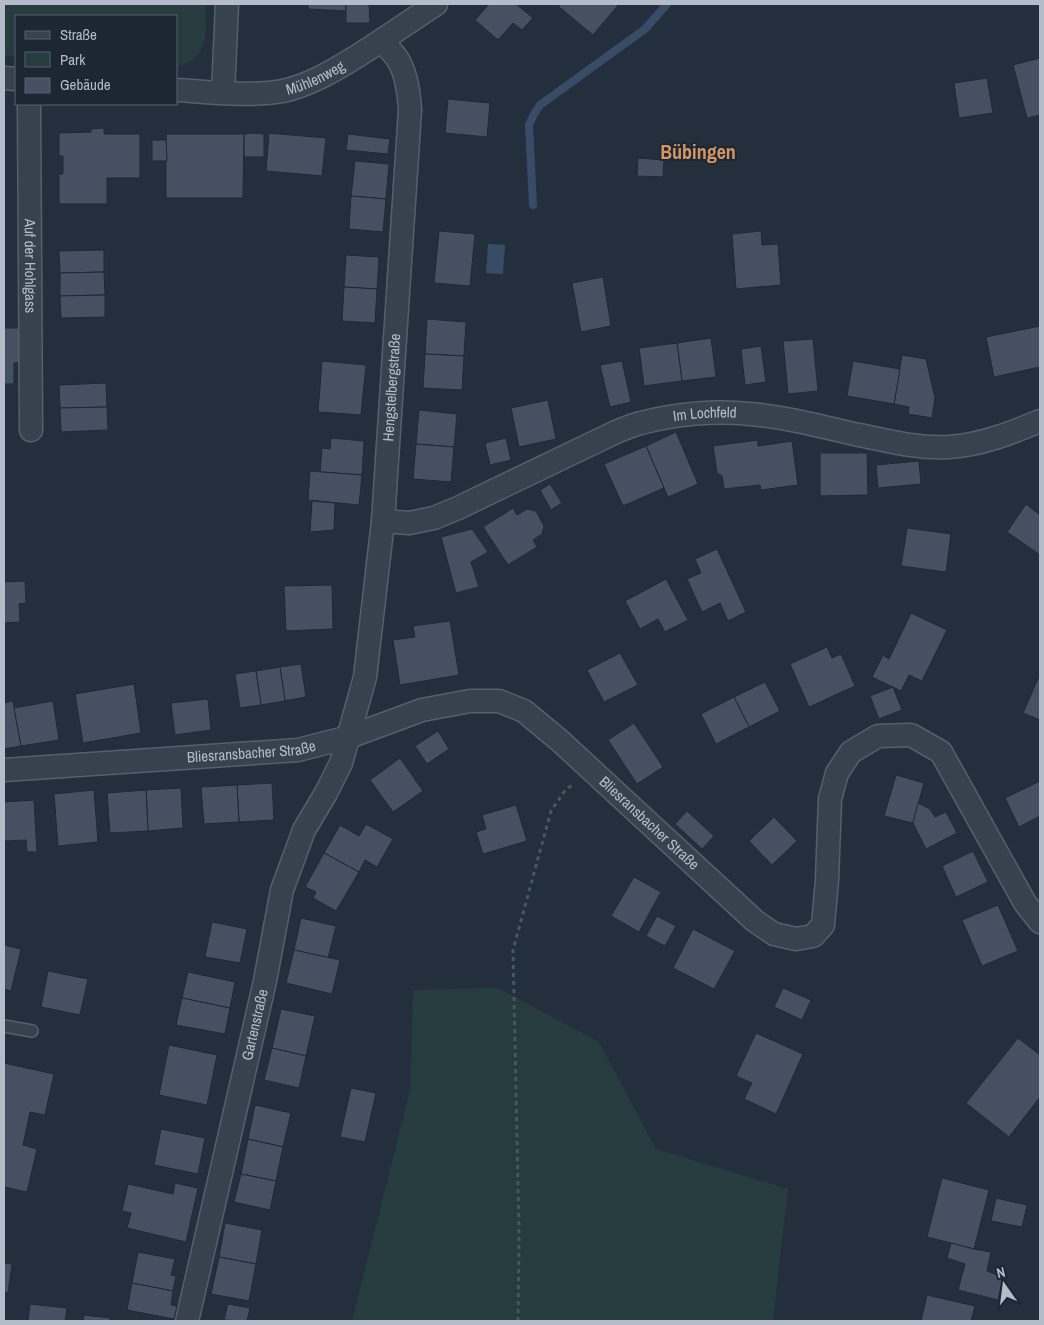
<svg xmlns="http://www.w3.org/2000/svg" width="1044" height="1325" viewBox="0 0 1044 1325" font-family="'Archivo Narrow',sans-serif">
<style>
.green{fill:#263c3f}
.water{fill:#394c67}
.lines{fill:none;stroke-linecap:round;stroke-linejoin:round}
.stream{stroke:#394c67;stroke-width:8}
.building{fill:#455162;stroke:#1f2835}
.service-casing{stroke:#565f6c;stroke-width:14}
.minor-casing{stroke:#565f6c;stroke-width:25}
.path{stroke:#44595c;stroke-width:3;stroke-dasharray:4 4;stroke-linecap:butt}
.service{stroke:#38414e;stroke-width:11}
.minor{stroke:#38414e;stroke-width:22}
.labels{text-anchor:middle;stroke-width:4;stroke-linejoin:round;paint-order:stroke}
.street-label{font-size:15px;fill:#b4bcc9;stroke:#1d2633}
.district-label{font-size:20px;font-weight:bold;fill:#d59563;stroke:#1d2633}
</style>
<rect width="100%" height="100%" fill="#242f3e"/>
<g class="green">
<path d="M4 4H206C205 33 211 58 176 67V16H16V56L4 55Z"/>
<polygon points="498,988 599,1042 656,1149 788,1189 773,1321 352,1321 410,1090 413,990"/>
</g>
<polygon class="water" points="488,244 505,245 503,274 486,273"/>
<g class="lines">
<polyline class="stream" points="533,205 529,125 534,114 540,105 645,29 667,4"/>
</g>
<g class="building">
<polygon points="308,4 346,4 346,11 308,9"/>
<polygon points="346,4 369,4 370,23 346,23"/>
<polygon points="489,4 516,4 533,18 522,30 513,23 498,40 475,20"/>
<polygon points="561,4 619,4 593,35 558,6"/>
<polygon points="1040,58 1040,115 1027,118 1013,65"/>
<polygon points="987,78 993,113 959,118 954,83"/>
<polygon points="448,99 490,103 487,137 445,133"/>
<polygon points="104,128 104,134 140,134 140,178 107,178 107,204 59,204 59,174 63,174 63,156 59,156 59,133 91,132 91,129"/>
<polygon points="254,133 264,134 264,157 244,157 244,134"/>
<polygon points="269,133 326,138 322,176 266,171"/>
<polygon points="166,134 244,134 243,198 166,198"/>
<polygon points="348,134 390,139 388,154 346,150"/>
<polygon points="152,140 166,140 167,161 152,161"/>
<polygon points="638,158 664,160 663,177 637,176"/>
<polygon points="355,161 389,164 386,199 351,196"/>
<polygon points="351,196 386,199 383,232 349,229"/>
<polygon points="439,231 475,234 470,286 434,283"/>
<polygon points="761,231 762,245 778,244 781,285 736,289 732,234"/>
<polygon points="104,250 104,272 60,273 59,251"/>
<polygon points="346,255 379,257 377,289 344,287"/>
<polygon points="104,272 105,295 60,296 60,273"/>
<polygon points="603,277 611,326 581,332 572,283"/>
<polygon points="344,287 377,289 375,323 342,321"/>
<polygon points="105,295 105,317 61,318 60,296"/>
<polygon points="427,319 466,322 464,356 425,354"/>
<polygon points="1040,326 1040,367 994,377 986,337"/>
<polygon points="4,328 22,328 22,362 14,363 14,384 4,384"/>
<polygon points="711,338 716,377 682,381 677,343"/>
<polygon points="813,339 818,391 788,394 783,341"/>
<polygon points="677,343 682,381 644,386 639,348"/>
<polygon points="761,346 766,382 745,385 741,349"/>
<polygon points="425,354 464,356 462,390 423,388"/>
<polygon points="902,355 926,359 935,398 932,418 908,414 909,407 894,404"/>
<polygon points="322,361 366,365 361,415 318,412"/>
<polygon points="622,361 631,402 610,407 600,365"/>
<polygon points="853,361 900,369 894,404 847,396"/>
<polygon points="106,383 107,407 60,408 59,385"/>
<polygon points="548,400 556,439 519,447 511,408"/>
<polygon points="107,407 108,430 61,432 60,408"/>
<polygon points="419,410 457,414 454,447 416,444"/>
<polygon points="676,432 698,484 668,497 646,446"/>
<polygon points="331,438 364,441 362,475 320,472 322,448 330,449"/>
<polygon points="506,438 511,460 490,465 485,443"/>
<polygon points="758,440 758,446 792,441 798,485 761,490 760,485 724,489 722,476 717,473 713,446"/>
<polygon points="416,444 454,447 451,482 413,479"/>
<polygon points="646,446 664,488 623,506 604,464"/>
<polygon points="820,453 867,453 868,495 820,496"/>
<polygon points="919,461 921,484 878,488 876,465"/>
<polygon points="310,471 362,475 359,505 308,500"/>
<polygon points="550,484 562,503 551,510 540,490"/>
<polygon points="312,501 335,503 334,530 310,532"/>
<polygon points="1026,504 1040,515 1040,555 1007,532"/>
<polygon points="513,508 517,515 527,509 536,511 544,526 542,534 533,540 537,547 508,565 483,527"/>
<polygon points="907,528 951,534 946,572 901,566"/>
<polygon points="472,529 488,552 471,562 479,587 456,593 441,537"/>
<polygon points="717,549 746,612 728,621 720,603 702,612 687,579 701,573 695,559"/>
<polygon points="666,579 688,620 665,632 658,619 640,629 625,601"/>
<polygon points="25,581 26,603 19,604 20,622 4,623 4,582"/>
<polygon points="332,585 333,629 286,631 284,586"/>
<polygon points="911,613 947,630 922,681 909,675 901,691 872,677 883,655 889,659"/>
<polygon points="450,621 459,675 400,685 393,640 415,637 413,626"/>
<polygon points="827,647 832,658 841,654 855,686 809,707 790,664"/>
<polygon points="620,653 638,685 604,702 587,670"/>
<polygon points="301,664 306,697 285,701 280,667"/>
<polygon points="280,667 285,701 261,705 256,671"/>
<polygon points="256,671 261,705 240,708 235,674"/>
<polygon points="1040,674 1040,720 1023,713"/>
<polygon points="765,682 780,711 749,727 734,697"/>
<polygon points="134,684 141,733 83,743 75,694"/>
<polygon points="893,687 902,710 879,719 870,696"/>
<polygon points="734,697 749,727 716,744 701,714"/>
<polygon points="208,699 211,730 175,735 171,703"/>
<polygon points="13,701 21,746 4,749 4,703"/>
<polygon points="53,701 59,740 21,746 14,708"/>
<polygon points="634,723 663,767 637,784 608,740"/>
<polygon points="438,731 449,749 427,764 415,746"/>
<polygon points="400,758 423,791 393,812 370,780"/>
<polygon points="896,775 924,783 913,823 884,816"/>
<polygon points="1040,781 1040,816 1019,827 1005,798"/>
<polygon points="272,783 274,820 239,822 237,785"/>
<polygon points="237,785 239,822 204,824 201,787"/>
<polygon points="181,788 183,828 148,831 146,790"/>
<polygon points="94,790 98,842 58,846 54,794"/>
<polygon points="146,790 148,831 110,833 107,793"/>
<polygon points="34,800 37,852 27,852 26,840 4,841 4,802"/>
<polygon points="918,803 930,809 935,817 946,812 957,833 926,849 913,823"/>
<polygon points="516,805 527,841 483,854 476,832 486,829 482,815"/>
<polygon points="687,811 714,836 702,849 675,824"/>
<polygon points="774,817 797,841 772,865 749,841"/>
<polygon points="366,824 393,839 377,867 365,860 359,872 324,853 340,825 359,836"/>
<polygon points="973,851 988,882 956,897 942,866"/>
<polygon points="324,853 359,872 336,911 313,898 316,892 305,887"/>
<polygon points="634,877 661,892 639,932 611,916"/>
<polygon points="998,905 1018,951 982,966 962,920"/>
<polygon points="657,916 676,926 665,946 646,936"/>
<polygon points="301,918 336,926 328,958 294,950"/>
<polygon points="212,922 247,929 240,963 205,957"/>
<polygon points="693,929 735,951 714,989 673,968"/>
<polygon points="4,945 21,949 11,991 4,989"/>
<polygon points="294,950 340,960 332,994 286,983"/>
<polygon points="48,971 88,979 80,1015 41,1007"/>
<polygon points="188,972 235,982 230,1008 182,998"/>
<polygon points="783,988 811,1000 802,1020 774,1007"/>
<polygon points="182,998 230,1008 225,1034 176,1025"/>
<polygon points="281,1009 315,1016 306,1056 272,1048"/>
<polygon points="756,1033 803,1054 776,1114 744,1099 752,1083 736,1076"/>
<polygon points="1018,1038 1040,1055 1040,1097 1009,1137 966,1103"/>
<polygon points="169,1045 217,1055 207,1105 159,1095"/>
<polygon points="272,1048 306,1056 299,1088 264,1080"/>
<polygon points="4,1063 54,1074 45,1115 30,1112 23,1145 37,1149 27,1192 4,1187"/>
<polygon points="351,1088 376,1093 365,1142 340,1137"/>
<polygon points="255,1105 291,1113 283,1147 248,1139"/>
<polygon points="161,1129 205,1138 198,1174 154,1165"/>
<polygon points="248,1139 283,1147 276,1181 241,1174"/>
<polygon points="241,1174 276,1181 270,1210 234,1202"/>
<polygon points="942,1178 989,1190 974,1249 927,1237"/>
<polygon points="175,1183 198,1188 186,1242 127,1228 131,1213 122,1211 128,1184 173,1194"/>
<polygon points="996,1198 1027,1205 1022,1227 991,1221"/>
<polygon points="225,1223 262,1230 256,1264 219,1257"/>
<polygon points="951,1243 974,1249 991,1252 987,1271 1003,1277 998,1300 958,1290 965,1264 947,1258"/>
<polygon points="138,1252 175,1259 171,1275 176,1276 173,1291 132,1283"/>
<polygon points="219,1257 256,1264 249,1301 211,1294"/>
<polygon points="4,1263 12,1264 8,1293 4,1292"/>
<polygon points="132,1283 173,1291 171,1305 177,1306 174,1319 127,1310"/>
<polygon points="927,1295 975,1306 971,1321 921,1321"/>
<polygon points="30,1304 67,1308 65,1321 28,1321"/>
<polygon points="228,1304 250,1308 247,1321 224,1320"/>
<polygon points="84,1315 110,1318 110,1321 83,1321"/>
</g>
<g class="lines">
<defs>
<polyline id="service" points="4,1026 32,1031"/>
<g id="minor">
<polyline points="4,78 16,79"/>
<path id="s1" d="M176 90C211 92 248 97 283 91 310 85 333 71 356 57 383 40 409 22 436 4"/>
<polyline points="223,93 227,4"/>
<path id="s2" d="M29 104 31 430"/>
<path id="s3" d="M383 521 409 523 434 518 458 508 616 432C624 429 632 425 641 423 675 414 715 410 750 414 787 417 823 427 859 435 889 441 918 449 949 447 981 445 1011 433 1040 421"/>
<path id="s4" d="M4 770 298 750 349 737 422 710 470 701H499L524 711 559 740 755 921 774 934 796 939 813 936 823 925 827 880 830 799 837 773 851 752 878 736 911 735 941 752 1025 903 1040 922"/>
<path id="s5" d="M187 1321 265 981 282 890 304 830 326 793 341 763 365 677 383 521 410 110C409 94 407 74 398 60 394 53 387 47 382 41"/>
</g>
</defs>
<use href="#service" class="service-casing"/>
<use href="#minor" class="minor-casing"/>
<polyline class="path" points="518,1321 519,1231 513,950 551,811 566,789 573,785"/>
<use href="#service" class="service"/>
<use href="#minor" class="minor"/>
</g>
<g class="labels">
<g class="street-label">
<text dy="5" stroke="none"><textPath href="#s1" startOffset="142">Mühlenweg</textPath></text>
<text dy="5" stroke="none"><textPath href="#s2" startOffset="162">Auf der Hohlgass</textPath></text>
<text dy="5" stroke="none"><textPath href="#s5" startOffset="962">Hengstelbergstraße</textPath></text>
<text dy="5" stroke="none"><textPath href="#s3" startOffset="344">Im Lochfeld</textPath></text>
<text dy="5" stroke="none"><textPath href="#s4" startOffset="248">Bliesransbacher Straße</textPath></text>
<text dy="5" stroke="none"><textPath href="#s4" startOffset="698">Bliesransbacher Straße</textPath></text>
<text dy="5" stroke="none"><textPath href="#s5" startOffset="304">Gartenstraße</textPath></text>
</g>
<g class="district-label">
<text x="698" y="159">Bübingen</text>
</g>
</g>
<rect width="1044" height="1325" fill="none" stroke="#b4bcc9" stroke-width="10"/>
<rect x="15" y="15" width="162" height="90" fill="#1d2633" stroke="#59626f"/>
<rect x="25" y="31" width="25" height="8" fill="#38414e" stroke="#59626f"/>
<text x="60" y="40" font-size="15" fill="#b4bcc9">Straße</text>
<rect x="25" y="52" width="25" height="15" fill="#263c3f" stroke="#59626f"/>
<text x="60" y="65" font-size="15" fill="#b4bcc9">Park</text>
<rect x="25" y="78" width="25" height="15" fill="#455162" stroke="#59626f"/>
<text x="60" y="90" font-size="15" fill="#b4bcc9">Gebäude</text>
<g transform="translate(1004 1285) rotate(346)" stroke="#1d2633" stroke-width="4" paint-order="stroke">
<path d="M0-4L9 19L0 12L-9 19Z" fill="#b4bcc9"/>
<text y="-8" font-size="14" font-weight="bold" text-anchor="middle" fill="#b4bcc9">N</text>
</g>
</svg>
